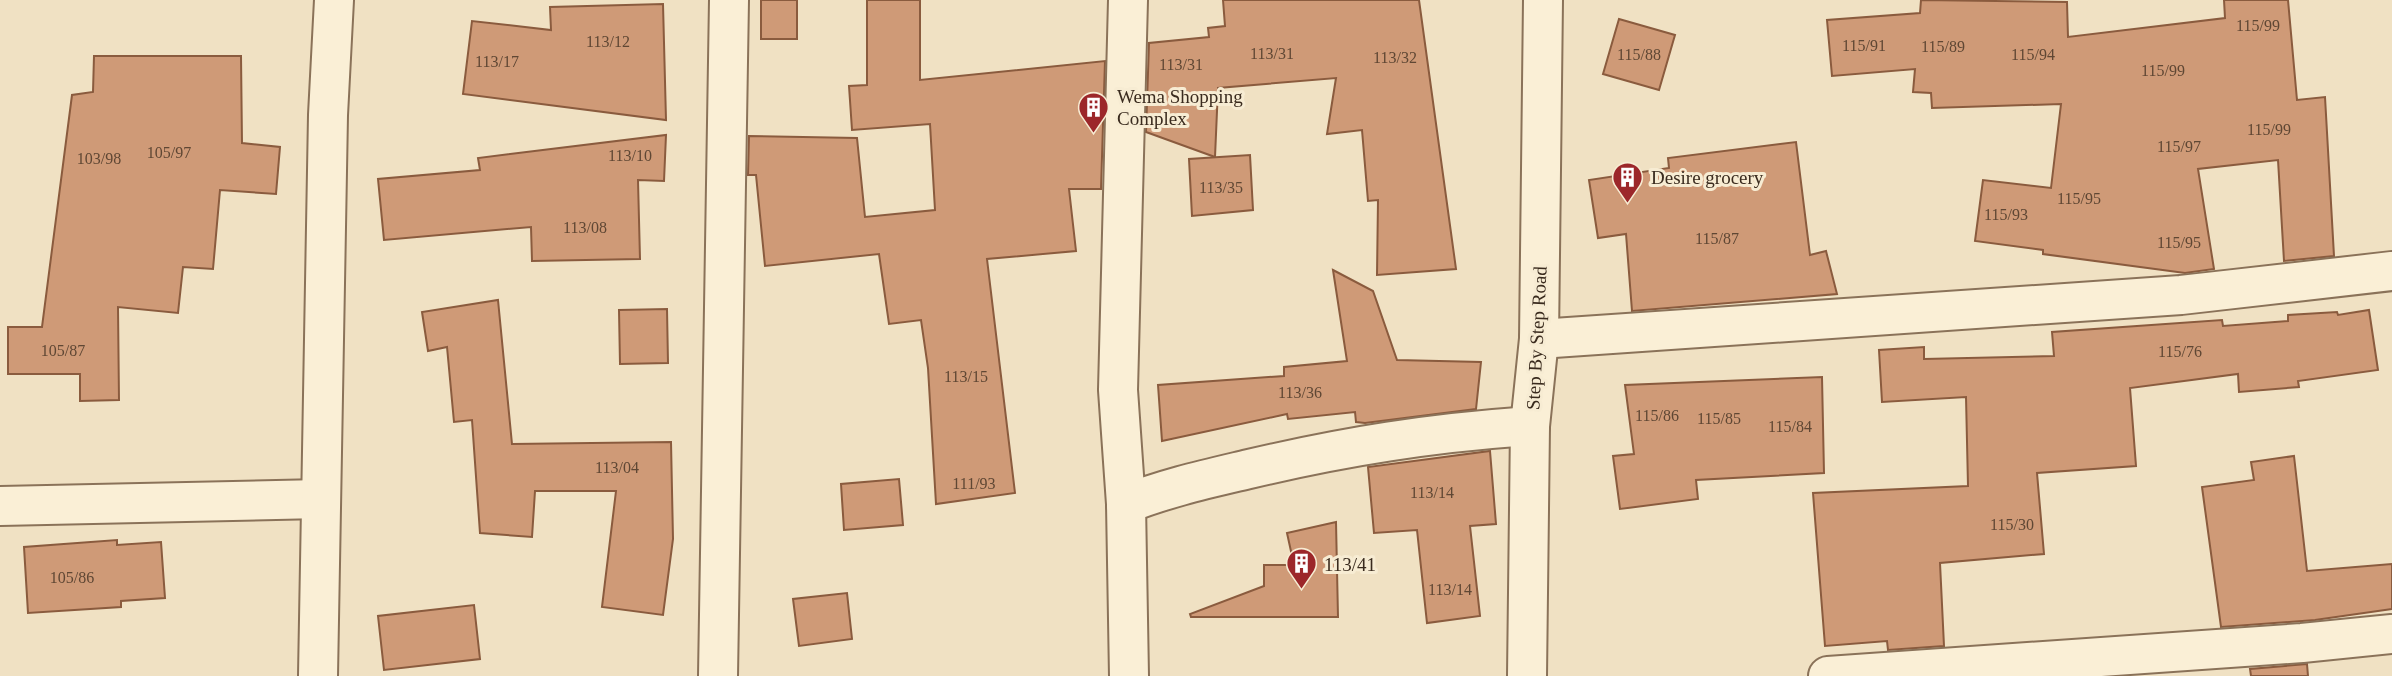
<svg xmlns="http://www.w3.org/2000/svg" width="2392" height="676" viewBox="0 0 2392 676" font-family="'Times New Roman',serif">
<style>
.building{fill:#cf9a77;stroke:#8a5b3e;stroke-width:2}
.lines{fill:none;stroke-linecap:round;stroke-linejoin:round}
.minor-casing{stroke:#8a7259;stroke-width:42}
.minor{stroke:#faefd6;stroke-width:38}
.labels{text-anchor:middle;stroke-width:6;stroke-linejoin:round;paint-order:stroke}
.number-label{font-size:16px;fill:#5f4734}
.poi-label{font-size:19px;fill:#3a2b1e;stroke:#f7ecd3;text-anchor:start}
.street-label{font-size:19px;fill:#3a2b1e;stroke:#f7ecd3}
</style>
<rect width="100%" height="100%" fill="#f0e1c3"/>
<g class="building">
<rect x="761" y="0" width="36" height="39"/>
<polygon points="867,0 920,0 920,80 1105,61 1101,189 1069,189 1076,251 987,259 1015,493 936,504 928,368 921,320 889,324 879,254 765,266 756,175 748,175 749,136 857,138 865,217 935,210 930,124 852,130 849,86 867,85"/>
<polygon points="1223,0 1419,0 1456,269 1377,275 1378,200 1368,201 1362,130 1327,134 1336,78 1218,88 1215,157 1146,132 1149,43 1209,37 1208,28 1225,26"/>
<polygon points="1921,0 2067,2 2068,37 2225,18 2224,0 2288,0 2297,100 2325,97 2334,256 2284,261 2278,160 2198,169 2214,269 2185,273 2043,254 2043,250 1975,241 1983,180 2051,188 2061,104 1932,108 1931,93 1913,92 1915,69 1832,76 1827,20 1920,13"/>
<polygon points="663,4 666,120 463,94 472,21 551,30 550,7"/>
<polygon points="1619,19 1675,35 1659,90 1603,74"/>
<polygon points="94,56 241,56 242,143 280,147 276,194 220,190 213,269 183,267 178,313 118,307 119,400 80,401 80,374 8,374 8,327 42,327 72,95 93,92"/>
<polygon points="666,135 664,181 638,180 640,259 532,261 531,227 384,240 378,179 480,170 478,158"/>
<polygon points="1796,142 1810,255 1826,251 1837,294 1632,311 1626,234 1598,238 1589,180 1669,168 1668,158"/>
<polygon points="1250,155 1253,210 1192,216 1189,159"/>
<polygon points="1333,270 1373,291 1397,360 1481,362 1476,409 1365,423 1356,422 1355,412 1288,419 1287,414 1162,441 1158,385 1284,376 1284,367 1347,361"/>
<polygon points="498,300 512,444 671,442 673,539 663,615 602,607 616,491 535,491 532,537 480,533 472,420 454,422 447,347 428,351 422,312"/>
<polygon points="667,309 668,363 620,364 619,310"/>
<polygon points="2369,310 2378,370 2298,381 2299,387 2239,392 2238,374 2130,388 2136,466 2037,473 2044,554 1940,563 1944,646 1888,650 1887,641 1825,646 1813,493 1968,486 1966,397 1882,402 1879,350 1924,347 1924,359 2054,356 2052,332 2222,320 2223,326 2288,321 2288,315 2337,312 2338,315"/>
<polygon points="1822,377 1824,473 1696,480 1698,499 1620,509 1613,456 1634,454 1625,385"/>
<polygon points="1490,451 1496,524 1470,526 1480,616 1427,623 1417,530 1374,533 1368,467"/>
<polygon points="2294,456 2307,571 2392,564 2392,609 2315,620 2221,627 2202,487 2254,480 2251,462"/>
<polygon points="899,479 903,525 844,530 841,484"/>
<polygon points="1336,522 1338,617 1191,617 1190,614 1264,586 1264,565 1294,565 1287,533"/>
<polygon points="117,540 117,545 161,542 165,598 121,601 121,607 28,613 24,547"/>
<polygon points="847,593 852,639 799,646 793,599"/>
<polygon points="474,605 480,659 384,670 378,616"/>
<polygon points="2307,664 2308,676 2251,676 2250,669"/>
</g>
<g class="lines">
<defs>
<g id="minor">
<polyline points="1128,0 1118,390 1126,504 1129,676"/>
<polyline points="1539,339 2181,295 2392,271"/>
<path d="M1126 504C1166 488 1207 479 1249 469 1347 446 1430 433 1530 426"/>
<polyline points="0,506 321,499"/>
<polyline points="318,676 328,115 334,0"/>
<polyline points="718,676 729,0"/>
<polyline points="1527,676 1530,426 1539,339 1543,0"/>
<polyline points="1828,676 2302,643 2392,634"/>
</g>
</defs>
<use href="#minor" class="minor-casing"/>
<use href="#minor" class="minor"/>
</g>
<defs>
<symbol id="building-pin" viewBox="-11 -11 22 30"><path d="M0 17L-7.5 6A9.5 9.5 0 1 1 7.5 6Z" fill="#9c272a" stroke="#f7ecd3"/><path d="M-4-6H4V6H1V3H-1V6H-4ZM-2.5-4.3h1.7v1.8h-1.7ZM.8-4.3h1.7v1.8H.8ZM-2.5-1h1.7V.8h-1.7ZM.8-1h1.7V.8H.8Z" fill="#fff"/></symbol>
</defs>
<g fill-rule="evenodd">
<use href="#building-pin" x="1076" y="90" width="35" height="47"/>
<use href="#building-pin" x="1610" y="160" width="35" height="47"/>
<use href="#building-pin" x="1284" y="546" width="35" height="47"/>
</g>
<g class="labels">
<g class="number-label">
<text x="2258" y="31">115/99</text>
<text x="608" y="47">113/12</text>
<text x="1864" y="51">115/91</text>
<text x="1943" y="52">115/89</text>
<text x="1272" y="59">113/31</text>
<text x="1639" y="60">115/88</text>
<text x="2033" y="60">115/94</text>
<text x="1395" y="63">113/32</text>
<text x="497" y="67">113/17</text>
<text x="1181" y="70">113/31</text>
<text x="2163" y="76">115/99</text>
<text x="2269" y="135">115/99</text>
<text x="2179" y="152">115/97</text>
<text x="169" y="158">105/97</text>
<text x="630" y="161">113/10</text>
<text x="99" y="164">103/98</text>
<text x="1221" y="193">113/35</text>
<text x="2079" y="204">115/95</text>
<text x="2006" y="220">115/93</text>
<text x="585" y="233">113/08</text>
<text x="1717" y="244">115/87</text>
<text x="2179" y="248">115/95</text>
<text x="63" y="356">105/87</text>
<text x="2180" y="357">115/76</text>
<text x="966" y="382">113/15</text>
<text x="1300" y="398">113/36</text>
<text x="1657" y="421">115/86</text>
<text x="1719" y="424">115/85</text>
<text x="1790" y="432">115/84</text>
<text x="617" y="473">113/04</text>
<text x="974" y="489">111/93</text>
<text x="1432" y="498">113/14</text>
<text x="2012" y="530">115/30</text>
<text x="72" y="583">105/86</text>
<text x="1450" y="595">113/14</text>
</g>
<g class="poi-label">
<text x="1117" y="103">Wema Shopping<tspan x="1117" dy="22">Complex</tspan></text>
<text x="1651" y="184">Desire grocery</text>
<text x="1324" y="571">113/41</text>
</g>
<g class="street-label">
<text transform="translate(1536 338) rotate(-87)" y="7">Step By Step Road</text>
</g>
</g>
</svg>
